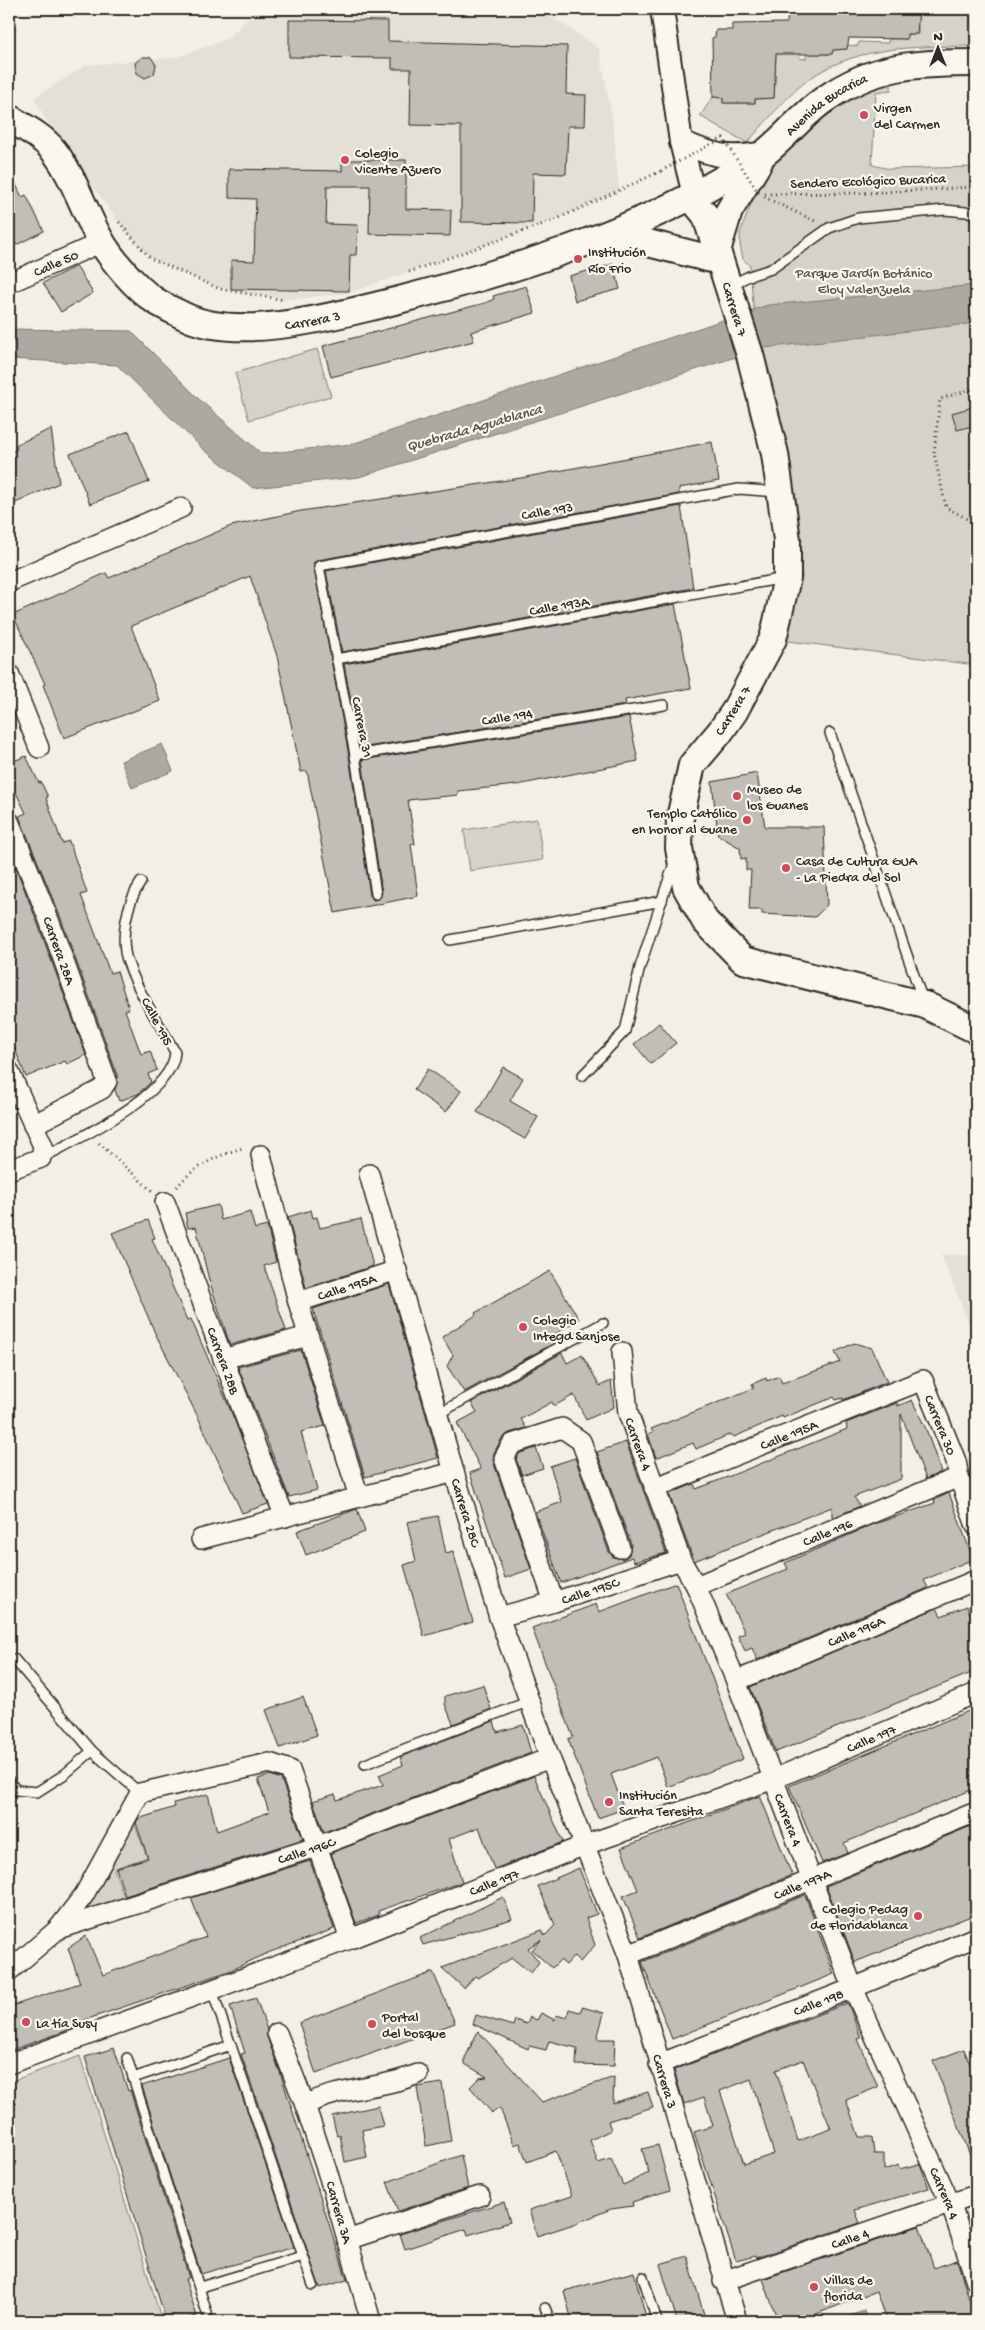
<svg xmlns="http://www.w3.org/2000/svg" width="985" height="2330" viewBox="0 0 985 2330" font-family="'Gochi Hand',sans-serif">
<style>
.built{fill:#e4e0d6}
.green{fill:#d5d2c9;stroke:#807e7a}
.water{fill:#aca9a2;stroke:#787772}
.building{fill:#c0beb6;stroke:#2b2b2b;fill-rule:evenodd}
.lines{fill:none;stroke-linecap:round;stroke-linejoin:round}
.service-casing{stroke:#2b2b2b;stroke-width:12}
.minor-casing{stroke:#2b2b2b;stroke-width:22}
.tertiary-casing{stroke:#2b2b2b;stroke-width:26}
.secondary-casing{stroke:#2b2b2b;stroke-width:30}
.path{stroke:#2b2b2b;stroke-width:3;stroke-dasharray:1 4;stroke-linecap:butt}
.service{stroke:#fbf7ec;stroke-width:9}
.minor{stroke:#fbf7ec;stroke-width:19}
.tertiary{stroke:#fbf7ec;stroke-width:22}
.secondary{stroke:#fbf7ec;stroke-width:26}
.path-bridge{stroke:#2b2b2b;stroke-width:3;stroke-dasharray:1 4;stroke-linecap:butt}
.poi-dot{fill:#d1495b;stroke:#fbf7ec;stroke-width:2}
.labels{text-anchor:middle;stroke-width:4.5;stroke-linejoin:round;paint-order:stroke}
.street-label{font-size:14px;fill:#2b2b2b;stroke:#fbf7ec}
.poi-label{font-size:14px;fill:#2b2b2b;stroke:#fbf7ec;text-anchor:start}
.park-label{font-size:14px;fill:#565552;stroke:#fbf7ec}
.water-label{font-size:15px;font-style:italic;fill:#585755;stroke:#fbf7ec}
</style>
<rect width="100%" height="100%" fill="#f3efe4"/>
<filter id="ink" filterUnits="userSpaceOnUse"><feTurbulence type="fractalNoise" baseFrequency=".02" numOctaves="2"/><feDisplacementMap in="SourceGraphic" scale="10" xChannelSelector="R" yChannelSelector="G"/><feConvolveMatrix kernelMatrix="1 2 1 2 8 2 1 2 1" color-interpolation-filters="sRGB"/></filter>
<g filter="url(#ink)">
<g class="built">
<polygon points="258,9 446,9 550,16 599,48 613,123 619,191 557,219 349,293 284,300 220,289 150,258 120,224 51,129 34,98 86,65 178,57 227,39"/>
<polygon points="941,1254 976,1256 976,1342"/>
</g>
<g class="green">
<path d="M919 9H976V46C914 47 849 44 799 87 780 104 764 124 747 143L700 116 713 97 723 98V103H755V99L774 98 776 54 799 53V58L806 59V54H832L833 50 846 49V45L858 46 859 42 888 43 889 39H907V34H918V26L915 25 914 18H918Z"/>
<polygon points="891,83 891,90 876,92 872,165 890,169 976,167 976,665 781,640 802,577 796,499 753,304 750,266 743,259 740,245 740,233 753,199 779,156 814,124 862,93"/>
<polygon points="317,349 331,396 249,420 235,373"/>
<polygon points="537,819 543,860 470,871 464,830"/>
<polygon points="134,1822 147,1857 114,1869 129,1911 91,1924 90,1889"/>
<polygon points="80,2056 162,2321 9,2321 9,2082"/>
</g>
<g class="water">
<polygon points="976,285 976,323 764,348 359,477 253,488 203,449 117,365 9,359 9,329 131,331 202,402 262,454 352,444 768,305"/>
<polygon points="162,744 173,771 132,788 121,761"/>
<polygon points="864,2311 868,2321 835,2321"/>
</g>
<g class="building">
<polygon points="788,9 919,9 917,34 907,34 907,39 849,38 847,49 833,50 832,54 776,54 774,98 755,99 755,103 723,103 723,98 713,97 712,38 715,37 716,30 732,30 732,24 787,23"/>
<polygon points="289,20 388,21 388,41 567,46 566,94 586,95 585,126 568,126 566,174 533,173 532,223 461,222 461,126 410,125 411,69 392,69 392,58 289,57"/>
<polygon points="142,57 151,57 156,65 154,74 145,78 137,73 135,63"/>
<polygon points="342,160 406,160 406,209 451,210 450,236 369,234 370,186 327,186 326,224 358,225 356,255 350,255 349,291 231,289 231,260 254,261 256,199 229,198 229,169 342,171"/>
<polygon points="9,170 22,197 26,195 44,231 16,245 9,230"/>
<polygon points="613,264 620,289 575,301 569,276"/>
<polygon points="76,266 93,293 61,312 43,283"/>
<polygon points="526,286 535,313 471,332 474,341 331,377 323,346 485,303 494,299 493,296"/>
<polygon points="976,406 976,425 957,430 952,413"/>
<polygon points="51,429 59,483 9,506 9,453 17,449 15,445"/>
<polygon points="129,431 149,482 90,504 70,454"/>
<polygon points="712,442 719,481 679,488 679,494 318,560 313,563 349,756 370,895 373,900 379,899 382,893 362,760 629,717 638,761 517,785 458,791 458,795 408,800 415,844 411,844 418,896 335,913 307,771 301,772 277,656 250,576 131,626 160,701 64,738 43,685 45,684 13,615 106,573 109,578 231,526 301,511 521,478"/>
<polygon points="681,506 693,588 342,652 326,571"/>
<polygon points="675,604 691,688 625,700 626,705 360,748 344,664"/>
<polygon points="26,756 39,783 41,782 48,797 46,798 62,843 69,841 87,893 81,895 110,973 117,971 129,1009 125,1010 141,1054 150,1051 157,1070 148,1074 151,1082 138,1094 119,1101 115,1090 118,1077 60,916 19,816 26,813 9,778 9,763"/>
<polygon points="757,773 765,827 824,827 827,905 815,917 762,914 762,910 749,910 751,870 746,870 746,858 741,859 740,848 718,835 712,782"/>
<polygon points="9,850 38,924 86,1055 67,1064 65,1061 26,1077 9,1034"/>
<polygon points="659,1023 676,1043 651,1064 634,1044"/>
<polygon points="503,1067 523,1078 510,1101 538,1117 525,1139 477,1112"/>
<polygon points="428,1069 461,1091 446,1112 414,1090"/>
<polygon points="218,1205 221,1220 250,1212 255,1229 267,1226 276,1262 264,1266 286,1330 230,1345 209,1280 196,1227 188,1228 185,1213"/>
<polygon points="311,1210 313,1218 317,1217 320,1228 361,1219 373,1266 306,1288 288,1217"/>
<polygon points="148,1220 155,1238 152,1239 187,1320 191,1319 230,1409 268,1504 242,1513 197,1415 155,1333 112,1233"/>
<polygon points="550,1271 579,1319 552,1336 556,1342 464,1392 447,1366 453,1355 442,1337 476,1315 475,1313"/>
<polygon points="389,1284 438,1458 365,1477 313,1309"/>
<polygon points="854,1343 872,1348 887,1382 843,1400 843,1398 836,1400 834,1397 783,1418 782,1416 734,1437 731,1434 696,1449 693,1443 656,1458 648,1434 653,1432 651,1429 754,1388 752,1384 766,1378 767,1381 779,1376 782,1383 840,1362 835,1352"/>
<polygon points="301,1350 325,1426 301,1432 317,1490 289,1497 238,1367"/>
<polygon points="562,1353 567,1363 582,1355 600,1386 611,1381 614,1407 586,1420 574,1395 554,1406 552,1402 521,1419 526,1428 509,1433 502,1438 494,1453 493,1461 531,1569 505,1578 470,1473 481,1469 457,1423 477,1412 471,1403"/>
<polygon points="912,1400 926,1429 941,1472 926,1479 901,1414 901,1479 854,1497 860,1506 832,1518 832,1507 694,1561 669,1494 694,1484 696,1489 730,1476 847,1429 846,1423 897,1403 898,1406"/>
<polygon points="626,1442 666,1553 634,1562 632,1557 561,1583 535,1512 562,1502 550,1466 575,1458 609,1552 613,1557 623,1559 629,1555 631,1544 597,1452"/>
<polygon points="536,1448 543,1468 522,1475 516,1459 520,1453"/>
<polygon points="949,1493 973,1559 924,1580 928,1588 757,1660 752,1648 745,1651 738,1636 745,1633 726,1594 788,1569 785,1563 872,1525 935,1503 934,1500"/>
<polygon points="357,1509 365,1532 306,1555 297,1531"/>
<polygon points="438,1516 446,1553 453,1551 473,1622 424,1636 404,1565 416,1561 407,1522"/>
<polygon points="676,1583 743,1759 668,1787 657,1757 611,1774 624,1809 598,1818 568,1739 573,1737 532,1628 596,1604 599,1612"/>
<polygon points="967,1606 976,1629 976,1671 776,1752 750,1687 937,1608 941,1616"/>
<polygon points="483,1685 491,1709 453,1724 445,1704 445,1696"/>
<polygon points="303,1697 317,1735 280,1748 266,1710"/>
<polygon points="976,1708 976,1788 844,1843 848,1853 822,1863 789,1786"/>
<polygon points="494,1721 497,1732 523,1725 531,1753 324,1832 313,1801 335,1794 337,1800 383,1785 379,1775 403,1765 400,1757"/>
<polygon points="270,1775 281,1779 303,1839 125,1896 116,1868 148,1858 136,1823 138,1819 175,1807 174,1803 208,1794 217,1831 269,1812 258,1779"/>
<polygon points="534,1776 563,1842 494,1869 479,1827 449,1839 462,1882 378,1911 379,1915 356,1923 331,1853"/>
<polygon points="760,1796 792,1875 640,1938 623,1896 638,1890 621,1848"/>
<polygon points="976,1824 976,1914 855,1962 826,1886"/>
<polygon points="310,1861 334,1929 270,1952 229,1971 79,2022 80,2026 9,2051 9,2007 80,1983 68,1948 86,1936 103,1975 206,1937 191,1898"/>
<polygon points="579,1868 597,1914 586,1918 595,1945 580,1962 574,1956 566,1965 560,1960 552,1968 532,1950 541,1940 528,1948 539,1962 531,1973 512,1958 478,1978 475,1976 464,1988 442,1968 542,1930 545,1936 555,1925 538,1886"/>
<polygon points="805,1895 834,1974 672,2039 642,1962"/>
<polygon points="503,1897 512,1919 423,1945 420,1938"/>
<polygon points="433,1972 455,2023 316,2074 299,2023"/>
<polygon points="256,1998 267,2030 267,2037 280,2072 347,2280 320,2288 241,2054 245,2053 230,2006"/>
<path d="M848 2003 861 2038 858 2039 878 2087 846 2100 859 2137H872L874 2154H884V2170L898 2165 899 2169 920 2164 929 2188 855 2210 860 2223 756 2258 755 2256 736 2261 694 2132 713 2126 704 2097 684 2104 674 2070ZM803 2060 831 2129 798 2141 776 2070ZM751 2079 774 2154 744 2164 720 2091Z"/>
<polygon points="582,2007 604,2013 597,2039 615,2039 614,2066 576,2065 577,2048 549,2041 546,2050 529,2046 528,2049 473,2024 476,2015 513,2026 515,2020 527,2024 530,2017 537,2020 541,2013 555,2020 556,2015 567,2018 569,2009 580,2012"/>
<polygon points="478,2031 542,2102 614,2077 613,2103 648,2092 653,2107 608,2121 611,2130 590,2140 598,2163 611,2159 623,2185 649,2173 642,2149 658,2145 670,2190 632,2202 633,2206 611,2209 574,2224 537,2236 529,2210 572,2196 556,2151 527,2162 520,2143 514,2145 500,2108 492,2113 470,2087 479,2078 487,2077 465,2064 465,2058"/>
<polygon points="114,2048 128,2091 130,2090 189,2278 185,2279 197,2316 179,2321 166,2321 85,2057"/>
<polygon points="964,2049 976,2080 975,2168 933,2061"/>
<polygon points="229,2058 294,2247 201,2274 142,2086"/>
<polygon points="442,2083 451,2141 426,2146 417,2087"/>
<polygon points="378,2106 383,2126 362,2130 367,2157 345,2162 340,2135 337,2136 332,2116"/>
<polygon points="461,2155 468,2188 398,2211 387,2182"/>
<polygon points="504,2202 510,2222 468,2235 466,2229 405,2249 400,2234"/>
<polygon points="919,2226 934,2268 957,2260 976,2321 886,2321 876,2291 798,2321 778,2321 763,2279"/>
<polygon points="687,2256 700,2301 706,2321 677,2321 660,2264"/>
<polygon points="634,2272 647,2321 572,2321 564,2291"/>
</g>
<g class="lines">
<defs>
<g id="service">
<polyline points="731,285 749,276 771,269 829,228 858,218 945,210 976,213"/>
<polyline points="336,659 785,578"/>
<polyline points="830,733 923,1001"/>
<polyline points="355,755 664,705"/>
<polyline points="376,894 355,755 319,566 739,489 778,492"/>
<polyline points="450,940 662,901"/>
<polyline points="582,1076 625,1031 640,967 674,863"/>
<path d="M42 1158C77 1139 173 1095 175 1052 159 1023 139 994 128 963 119 939 127 902 141 882"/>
<polyline points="438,1414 603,1323"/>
<polyline points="14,1659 92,1751"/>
<polyline points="365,1764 530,1701"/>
<polyline points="9,1781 16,1790 37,1792 65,1774 92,1751 140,1793"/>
<polyline points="212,1990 313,2285"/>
<polyline points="127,2058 207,2313"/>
<polyline points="133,2078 231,2045"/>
<polyline points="643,2277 657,2321"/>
<polyline points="200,2287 303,2256"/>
<polyline points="545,2308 550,2321"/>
</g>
<g id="minor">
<path id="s1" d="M9 283 102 242"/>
<polyline points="9,582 181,508"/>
<polyline points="9,673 39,748"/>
<path id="s2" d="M9 821 49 920 107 1081 102 1089 33 1125"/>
<polyline points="9,1071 43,1146 41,1158 9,1170"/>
<polyline points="261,1155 298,1302 359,1497"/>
<path id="s3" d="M369 1174 454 1472 499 1617 550 1758 628 1955 737 2321"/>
<path id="s4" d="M165 1202 257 1449 285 1517"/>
<path id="s5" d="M298 1302 397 1270"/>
<path id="s6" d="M622 1352 628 1413 681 1560 696 1586 736 1681 853 1988 951 2205 976 2281"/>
<polyline points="223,1359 308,1336"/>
<path id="s7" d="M654 1488 923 1380 956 1461 959 1477 976 1526"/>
<polyline points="201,1539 454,1472"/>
<path id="s8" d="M696 1586 959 1477"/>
<polyline points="554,1602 504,1458 512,1444 562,1428 581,1441 620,1548"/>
<path id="s9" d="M499 1617 554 1602 681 1560"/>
<path id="s10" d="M736 1681 976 1580"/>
<polyline points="58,1929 84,1895 140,1793 269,1763 290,1770 350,1939"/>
<path id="s11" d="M628 1955 976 1812"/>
<path id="s12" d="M9 1971 58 1929 316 1847 550 1758"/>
<polyline points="277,2033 305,2105"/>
<path id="s13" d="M9 2064 350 1939 585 1845 774 1779 976 1693"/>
<path id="s14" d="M659 2064 853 1988 976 1937"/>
<polyline points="347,2240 480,2196"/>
<path id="s15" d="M723 2281 976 2195"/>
<path d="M371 2321 329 2177 305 2105C340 2087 382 2089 418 2074"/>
</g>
<g id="tertiary">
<polyline points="662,9 681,142 694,195"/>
<path d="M681 142C714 156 729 160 764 153"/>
</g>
<g id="secondary">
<path id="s16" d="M9 118C25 128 42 136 54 151 75 178 84 212 101 241 112 260 136 288 154 300 163 306 174 311 184 316 239 343 338 315 395 301 507 272 622 237 723 179 738 171 754 162 766 152 787 135 803 114 825 99 875 64 918 63 976 63"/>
<path id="s17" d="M694 195 698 206 706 216 750 355 775 454 787 540V578L773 639 734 712 720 732 692 765 680 818 679 848 686 887 705 921 743 960 925 1005 976 1030"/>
<polyline points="600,238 644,242 711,259"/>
<polyline points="717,251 729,211 759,162"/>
</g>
</defs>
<use href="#service" class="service-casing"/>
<use href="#minor" class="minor-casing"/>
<use href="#tertiary" class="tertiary-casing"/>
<use href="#secondary" class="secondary-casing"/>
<g class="path">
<polyline points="765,194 865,193 976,187"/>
<polyline points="764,197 815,221"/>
<polyline points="119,222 150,258 220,289 284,300"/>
<polyline points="409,272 557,219 661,171"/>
<polyline points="976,388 940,399 934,453 946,507 976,524"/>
<polyline points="99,1143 152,1191"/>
<path d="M177 1187C191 1168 220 1154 243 1148"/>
</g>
<use href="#service" class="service"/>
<use href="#minor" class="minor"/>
<use href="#tertiary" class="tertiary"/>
<use href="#secondary" class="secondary"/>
<polyline class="path-bridge" points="661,171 723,138 760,195"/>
</g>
</g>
<g class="poi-dot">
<circle cx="864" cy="115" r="5"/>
<circle cx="345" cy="160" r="5"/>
<circle cx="578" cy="259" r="5"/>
<circle cx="737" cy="796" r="5"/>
<circle cx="747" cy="820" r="5"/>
<circle cx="786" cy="868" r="5"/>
<circle cx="523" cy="1327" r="5"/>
<circle cx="609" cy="1802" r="5"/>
<circle cx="918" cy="1916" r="5"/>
<circle cx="26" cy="2022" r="5"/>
<circle cx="372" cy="2024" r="5"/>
<circle cx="814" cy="2287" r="5"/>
</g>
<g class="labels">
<g class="street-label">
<text dy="5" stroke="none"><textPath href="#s16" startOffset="966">Avenida Bucarica</textPath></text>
<text transform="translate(868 180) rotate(-2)" y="5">Sendero Ecológico Bucarica</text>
<text dy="5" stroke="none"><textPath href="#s1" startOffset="51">Calle 50</textPath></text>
<text dy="5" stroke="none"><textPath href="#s17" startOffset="122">Carrera 7</textPath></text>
<text dy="5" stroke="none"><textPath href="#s16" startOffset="402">Carrera 3</textPath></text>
<text transform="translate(547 510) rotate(-10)" y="5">Calle 193</text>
<text transform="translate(559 605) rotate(-10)" y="5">Calle 193A</text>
<text transform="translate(732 710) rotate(-58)" y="5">Carrera 7</text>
<text transform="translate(507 716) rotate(-9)" y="5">Calle 194</text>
<text transform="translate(363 727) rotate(79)" y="5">Carrera 31</text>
<text dy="5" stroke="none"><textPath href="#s2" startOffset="139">Carrera 28A</textPath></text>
<text transform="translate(158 1021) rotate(62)" y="5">Calle 195</text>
<text dy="5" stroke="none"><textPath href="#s5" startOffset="51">Calle 195A</textPath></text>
<text dy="5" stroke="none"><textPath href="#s4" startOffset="169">Carrera 28B</textPath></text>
<text dy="5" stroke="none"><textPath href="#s7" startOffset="338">Carrera 30</textPath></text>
<text dy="5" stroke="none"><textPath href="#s7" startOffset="145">Calle 195A</textPath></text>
<text dy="5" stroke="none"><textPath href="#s6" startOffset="94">Carrera 4</textPath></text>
<text dy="5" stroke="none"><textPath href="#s3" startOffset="352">Carrera 28C</textPath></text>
<text dy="5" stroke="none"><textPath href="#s8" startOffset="142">Calle 196</textPath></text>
<text dy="5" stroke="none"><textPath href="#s9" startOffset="95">Calle 195C</textPath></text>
<text dy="5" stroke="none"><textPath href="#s10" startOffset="130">Calle 196A</textPath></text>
<text dy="5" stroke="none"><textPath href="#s13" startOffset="922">Calle 197</textPath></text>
<text dy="5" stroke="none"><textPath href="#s6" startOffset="499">Carrera 4</textPath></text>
<text dy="5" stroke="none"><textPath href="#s12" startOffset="325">Calle 196C</textPath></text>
<text dy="5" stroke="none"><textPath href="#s13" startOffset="518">Calle 197</textPath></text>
<text dy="5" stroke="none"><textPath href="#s11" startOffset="188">Calle 197A</textPath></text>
<text dy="5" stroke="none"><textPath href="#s14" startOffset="171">Calle 198</textPath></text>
<text dy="5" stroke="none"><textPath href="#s3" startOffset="955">Carrera 3</textPath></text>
<text dy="5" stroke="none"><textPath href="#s6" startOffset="904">Carrera 4</textPath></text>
<text transform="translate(340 2212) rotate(74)" y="5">Carrera 3A</text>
<text dy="5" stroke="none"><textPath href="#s15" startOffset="134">Calle 4</textPath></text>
</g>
<g class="poi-label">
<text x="874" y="112">Virgen<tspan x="874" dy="16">del Carmen</tspan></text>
<text x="355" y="157">Colegio<tspan x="355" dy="16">Vicente Azuero</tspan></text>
<text x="588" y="256">Institución<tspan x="588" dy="16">Río Frio</tspan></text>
<text x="747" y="793">Museo de<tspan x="747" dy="16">los Guanes</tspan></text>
<text x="737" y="817" text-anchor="end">Templo Católico<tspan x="737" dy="16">en honor al Guane</tspan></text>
<text x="796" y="865">Casa de Cultura GUA<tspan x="796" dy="16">- La Piedra del Sol</tspan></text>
<text x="533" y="1324">Colegio<tspan x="533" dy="16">Integd Sanjose</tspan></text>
<text x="619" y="1799">Institución<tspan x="619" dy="16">Santa Teresita</tspan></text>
<text x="908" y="1913" text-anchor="end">Colegio Pedag<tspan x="908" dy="16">de Floridablanca</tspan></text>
<text x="382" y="2021">Portal<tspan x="382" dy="16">del bosque</tspan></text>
<text x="36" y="2027">La tía Susy</text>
<text x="824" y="2284">Villas de<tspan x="824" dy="16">florida</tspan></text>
</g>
<g class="park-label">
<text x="864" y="277">Parque Jardín Botánico<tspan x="864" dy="16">Eloy Valenzuela</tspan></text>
</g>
<g class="water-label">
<text transform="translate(474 427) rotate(-16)" y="5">Quebrada Aguablanca</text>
</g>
</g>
<rect width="985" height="2330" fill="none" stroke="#fbf7ec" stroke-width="30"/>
<rect x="15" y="15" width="955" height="2300" fill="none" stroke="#2b2b2b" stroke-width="2" filter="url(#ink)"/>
<g transform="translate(938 48)" stroke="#fbf7ec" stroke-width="4" paint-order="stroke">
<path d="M0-4L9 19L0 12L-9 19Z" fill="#2b2b2b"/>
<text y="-8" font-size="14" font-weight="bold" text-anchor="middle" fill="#2b2b2b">N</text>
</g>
</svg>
